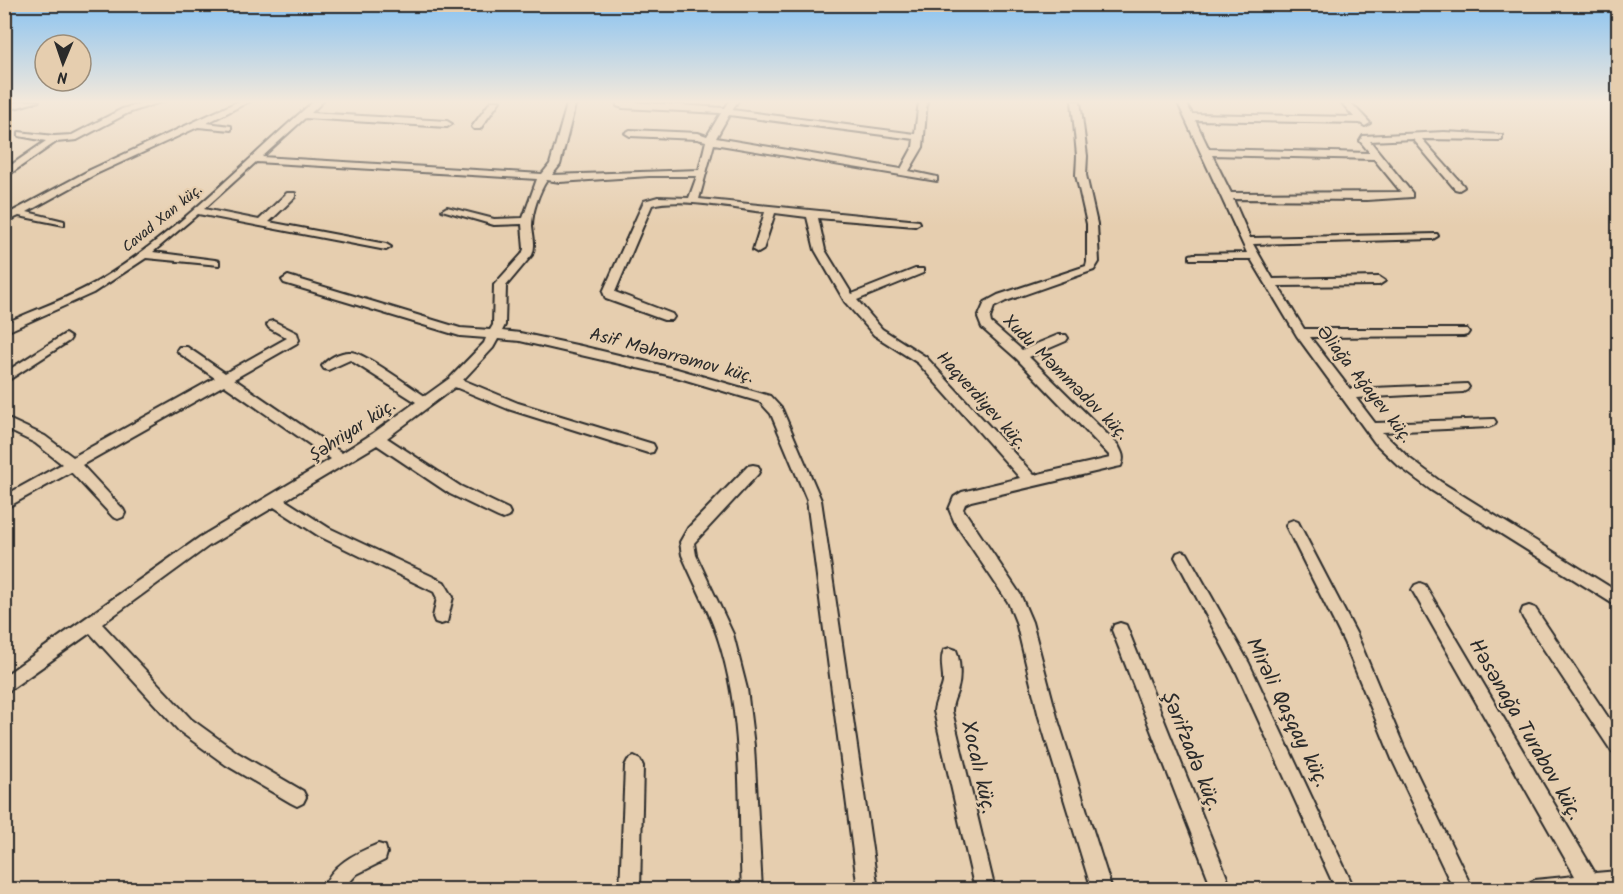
<svg xmlns="http://www.w3.org/2000/svg" width="1623" height="894" viewBox="0 0 1623 894" font-family="Kalam,sans-serif">
<style>
.lines{fill:none;stroke-linecap:round;stroke-linejoin:round}
.minor-casing{stroke:#2b2b2b;stroke-width:4}
.minor{fill:#e6ceaf;fill-rule:evenodd}
.labels{text-anchor:middle;stroke-width:4.5;stroke-linejoin:round;paint-order:stroke}
.far-street-label{font-size:15px;fill:#2b2b2b;stroke:#e6ceaf}
.street-label{font-size:18px;fill:#2b2b2b;stroke:#e6ceaf}
.near-street-label{font-size:21px;fill:#2b2b2b;stroke:#e6ceaf}
</style>
<rect width="100%" height="100%" fill="#e6ceaf"/>
<filter id="ink" filterUnits="userSpaceOnUse"><feTurbulence type="fractalNoise" baseFrequency=".0167" numOctaves="2"/><feDisplacementMap in="SourceGraphic" scale="12" xChannelSelector="R" yChannelSelector="G"/><feConvolveMatrix kernelMatrix="1 2 1 2 8 2 1 2 1" color-interpolation-filters="sRGB"/></filter>
<g filter="url(#ink)">
<g class="lines">
<defs>
<g id="minor">
<polygon points="23,101 39,101 4,111 4,105"/>
<polygon points="149,101 163,101 128,113 77,140 56,142 4,178 4,170 46,141 19,136 19,132 54,136 72,135 122,109"/>
<polygon points="239,101 250,101 207,123 231,126 231,130 198,127 96,174 27,212 64,221 64,225 19,216 4,223 4,216 90,170"/>
<path d="M314 101H323L311 113 447 121 452 124 447 127 305 118 262 157 542 174 550 164 568 101H576L560 165 552 175 699 170 706 141 697 139 630 136 625 133 630 130 698 133 707 136 721 113 623 108 617 106 616 101 725 108 730 101H738L732 110 915 134 919 101H927L923 147 909 171 937 177V181L714 144 699 199 919 221 920 223 915 226 818 218 825 250 852 294 915 269H923V273L857 300 882 329 926 357 1034 475 1110 458V456L1017 359 982 328 978 318 985 302 998 295 1086 266 1087 262V224L1076 175 1077 156 1072 101H1080L1087 156 1086 175 1097 224 1099 262 1094 270 1006 301 994 307 990 318 991 323 1022 350 1058 335H1066L1068 338 1066 341 1029 357 1118 445C1122 453 1125 457 1121 466L1116 467 971 501 965 504 963 509 1020 594 1032 622 1057 717 1112 890H1092L1039 717 1016 622 1008 602 955 523 949 509 954 497 962 492 1020 478 918 363 874 335 845 302 815 250 807 217 775 213 763 250 758 253 753 250 765 212C736 209 679 197 652 205L615 292 672 314 674 317 672 320H664L606 299 603 292 644 201 658 197 689 198 697 176H649L560 182 547 180C539 192 532 212 532 226 533 236 536 245 532 255L506 286 505 325 502 331 520 333 581 346 677 369 770 396 782 409 821 500 878 890H858L807 500 771 414 760 402 676 377 520 341 498 339 493 348 463 380 518 403 653 444 655 448 653 452 648 453 508 409 455 387 387 438 460 486 508 509 510 513 508 517 503 519 498 517 450 494 377 445 285 500 329 528 444 582 453 597 447 622 441 624 435 622 433 617 437 598 434 592 319 536 274 507 210 545 102 624 191 719 238 753 303 791 306 797 303 803 297 806 291 803 226 765 179 731 90 633 4 694V676L200 537 331 459 224 385 82 465 123 509 125 513 123 517 118 519 113 517 71 472 4 509V496L62 464 35 443 4 428V417L45 436 73 457 215 378 179 353 177 350 179 347H187L225 373 287 338 269 328 267 325 269 322 273 321 297 333 299 340 297 343 234 379 342 453 372 434 416 402 350 360 328 370 324 369 322 366C328 358 341 351 351 352 363 352 412 388 425 396L450 378 484 343 486 338 460 336 284 283 282 280 288 276 460 328 490 330 493 325 494 285 522 254 524 249 522 224 494 225 442 210 447 207 494 219 523 218 537 179 256 162 204 209 259 220 287 193H295V197L269 222 386 244 391 247 386 250 198 214 153 252 215 260 219 261V265L146 258 93 293 4 333V324C36 309 70 298 100 280 175 235 247 159 314 101ZM729 115 914 139 913 147 901 169 716 138Z"/>
<polygon points="491,101 500,101 480,129 474,129 472,127"/>
<path d="M1177 101H1185L1192 114 1354 117 1340 101H1349L1370 123 1365 126 1360 123 1195 120 1209 149 1370 153 1360 141 1363 136 1444 132 1502 135V139L1499 140 1422 139 1463 185 1464 187 1459 190 1455 189 1413 139 1370 141 1412 193V197L1367 200 1233 199 1250 238 1437 234 1438 236 1433 239 1253 244 1273 279 1379 277 1385 281 1379 285 1278 286 1304 329H1467L1469 332 1467 335 1463 336 1310 337 1350 389 1467 384 1469 387 1467 390 1463 392 1356 398 1375 423 1494 419 1496 422 1494 425 1489 427 1382 432 1409 458 1441 482 1618 592V607L1431 490 1399 466 1375 443 1297 336 1251 259H1190V255L1194 254 1247 253ZM1212 155 1374 159 1401 192 1231 193Z"/>
<polygon points="65,334 71,338 69,341 4,383 4,373"/>
<path d="M753 465 758 466 760 470 758 474 694 543 696 555 733 634 747 689 754 746 762 890H742C738 810 744 725 721 648 712 615 695 586 682 555L680 542 688 528 748 466Z"/>
<polygon points="1293,520 1298,522 1357,635 1404,747 1473,890 1454,890 1392,759 1344,642 1286,526 1288,522"/>
<polygon points="1182,551 1187,553 1249,663 1355,890 1336,890 1237,673 1175,557 1177,553"/>
<polygon points="1420,583 1425,585 1595,873 1618,871 1618,889 1526,890 1528,883 1535,880 1575,876 1415,595 1412,590 1415,585"/>
<polygon points="1529,606 1535,608 1618,732 1618,754 1612,752 1523,618 1521,613 1523,608"/>
<polygon points="1120,623 1126,625 1232,890 1213,890 1112,630 1114,625"/>
<path d="M950 648 956 650C960 659 961 678 958 688 956 697 952 702 952 711L995 890H975L934 711C935 700 941 693 943 683 944 672 939 661 944 650Z"/>
<polygon points="634,757 640,760 643,766 640,890 620,890 625,766 628,760"/>
<path d="M378 844 385 846 387 853 385 860 357 874 342 890H322C332 864 354 854 378 844Z"/>
</g>
</defs>
<use href="#minor" class="minor-casing"/>
<use href="#minor" class="minor"/>
</g>
</g>
<linearGradient id="sky" x2="0" y2="1"><stop stop-color="#8ac3f1"/><stop offset="0.45" stop-color="#f4e9db"/><stop offset="1" stop-color="#f4e9db" stop-opacity="0"/></linearGradient>
<rect width="1623" height="226" fill="url(#sky)"/>
<g class="labels">
<g class="far-street-label">
<text transform="translate(162 218) rotate(-39)" y="5">Cavad Xan küç.</text>
</g>
<g class="street-label">
<text transform="translate(672 355) rotate(15)" y="6">Asif Məhərrəmov küç.</text>
<text transform="translate(1066 377) rotate(45)" y="6">Xudu Məmmədov küç.</text>
<text transform="translate(1365 384) rotate(52)" y="6">Əliağa Ağayev küç.</text>
<text transform="translate(982 400) rotate(48)" y="6">Haqverdiyev küç.</text>
<text transform="translate(352 430) rotate(-33)" y="6">Şəhriyar küç.</text>
</g>
<g class="near-street-label">
<text transform="translate(1288 712) rotate(64)" y="7">Mirəli Qaşqay küç.</text>
<text transform="translate(1526 729) rotate(60)" y="7">Həsənağa Turabov küç.</text>
<text transform="translate(1192 751) rotate(68)" y="7">Şərifzadə küç.</text>
<text transform="translate(979 767) rotate(77)" y="7">Xocalı küç.</text>
</g>
</g>
<rect width="1623" height="894" fill="none" stroke="#e6ceaf" stroke-width="24"/>
<rect x="12" y="12" width="1599" height="870" fill="none" stroke="#2b2b2b" stroke-width="2" filter="url(#ink)"/>
<g transform="translate(63 63) rotate(182)"><circle r="28" fill="#e6ceaf" stroke="#9b8d7a" stroke-width="1.5"/>
<path d="M0-4.5L10 22L0 15L-10 22Z" fill="#2b2b2b"/>
<text y="-9" font-size="16" font-weight="bold" text-anchor="middle" fill="#2b2b2b">N</text>
</g>
</svg>
